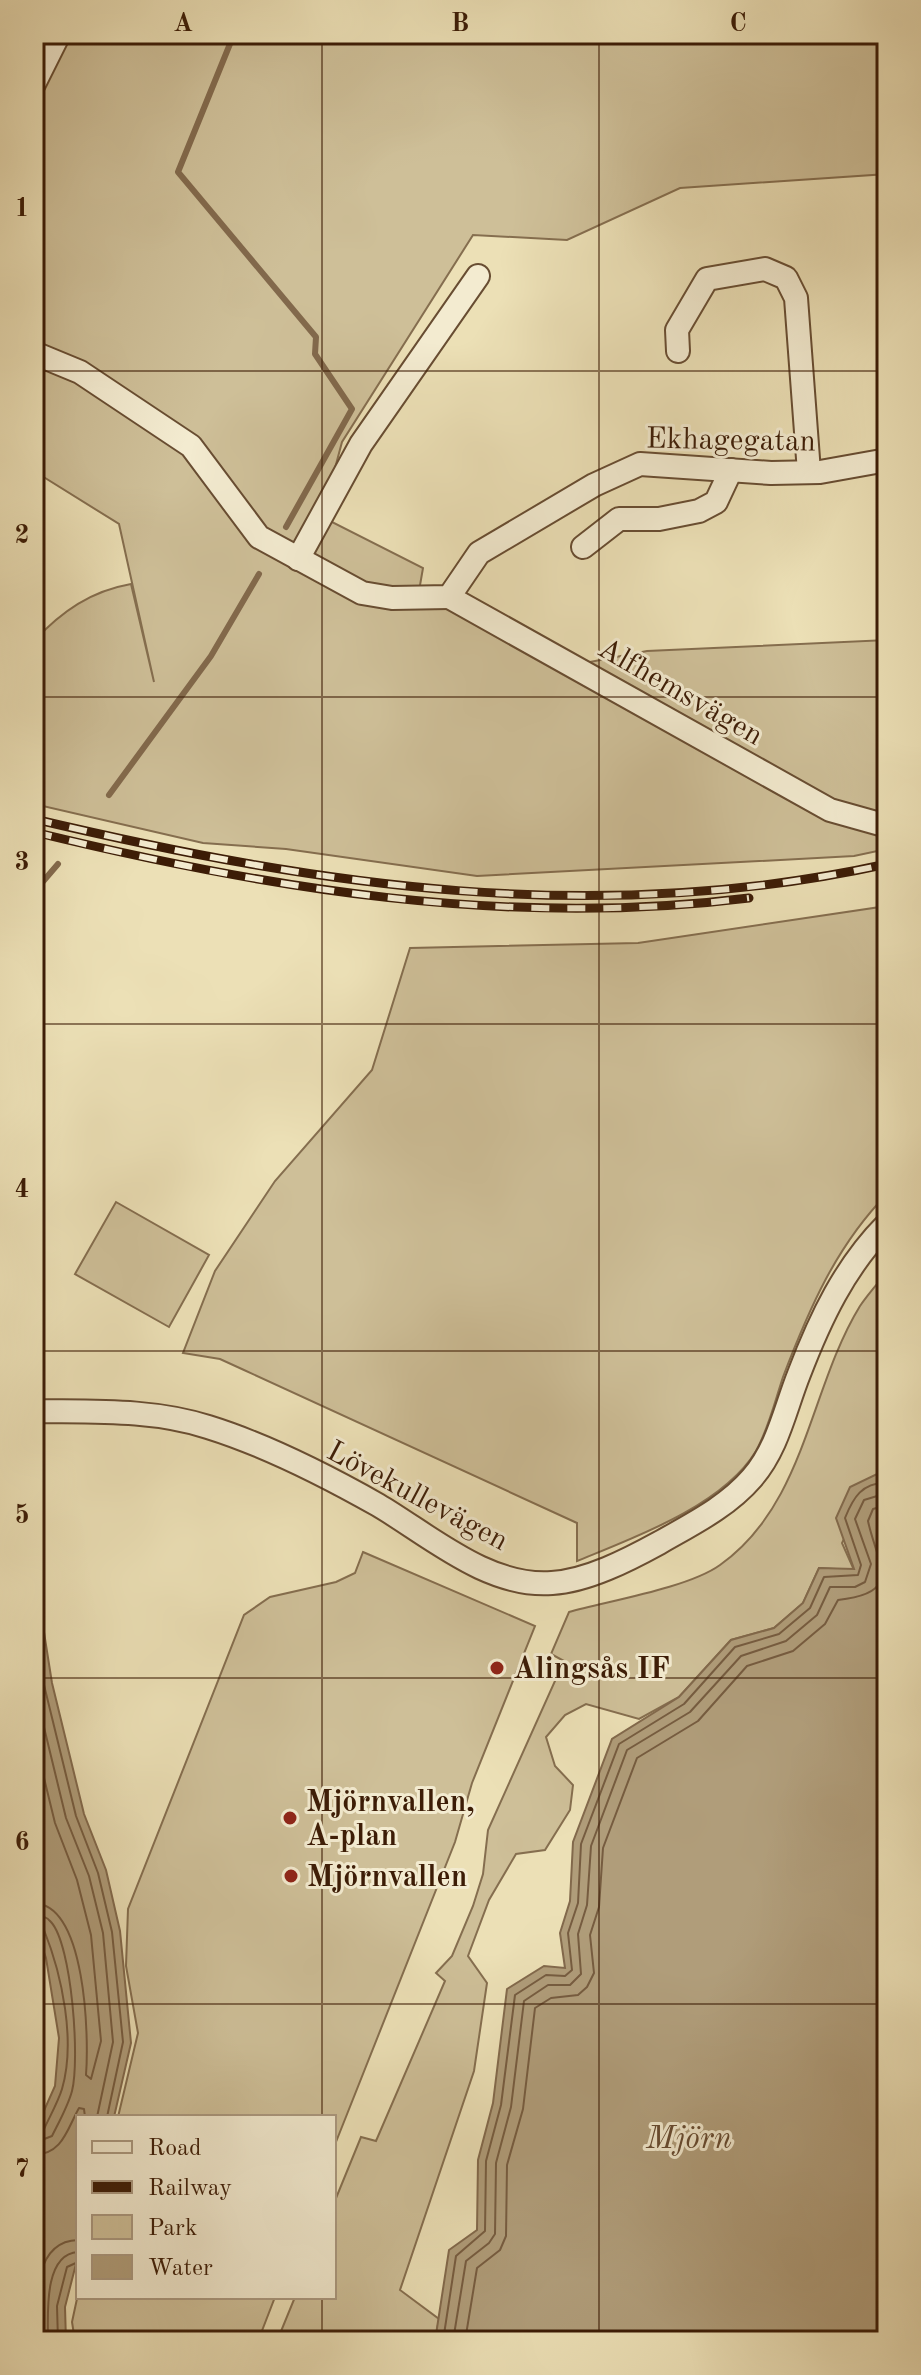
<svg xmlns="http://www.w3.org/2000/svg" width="921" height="2375" viewBox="0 0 921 2375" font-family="'Old Standard TT',serif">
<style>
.green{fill:#cebf98;stroke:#856e4f;stroke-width:2}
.water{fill:#b09d7a;stroke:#82694c;stroke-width:2}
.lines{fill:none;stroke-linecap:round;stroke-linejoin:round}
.shore{stroke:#765c40;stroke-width:2}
.stream{stroke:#82694c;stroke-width:6}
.minor-casing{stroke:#684d32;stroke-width:26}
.minor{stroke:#f3ebd0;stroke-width:22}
.rail-casing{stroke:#3c1c06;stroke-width:9}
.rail{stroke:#f3ebd0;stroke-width:6;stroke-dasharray:18;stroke-linecap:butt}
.grid{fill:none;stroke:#3c1c06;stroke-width:2;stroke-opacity:0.55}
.poi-dot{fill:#8f2418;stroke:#f3ebd0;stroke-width:3}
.labels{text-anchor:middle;stroke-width:6;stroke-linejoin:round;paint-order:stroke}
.street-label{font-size:30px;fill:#3c1c06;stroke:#f3ebd0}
.poi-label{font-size:30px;font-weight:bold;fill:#3c1c06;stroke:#f3ebd0;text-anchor:start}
.water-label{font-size:32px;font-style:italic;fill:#65492f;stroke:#f3ebd0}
.neatline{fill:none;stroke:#3c1c06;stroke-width:3}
.grid-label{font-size:26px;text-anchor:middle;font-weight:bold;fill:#3c1c06}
</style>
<rect width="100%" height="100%" fill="#ece0b6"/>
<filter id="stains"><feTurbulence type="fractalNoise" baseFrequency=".0025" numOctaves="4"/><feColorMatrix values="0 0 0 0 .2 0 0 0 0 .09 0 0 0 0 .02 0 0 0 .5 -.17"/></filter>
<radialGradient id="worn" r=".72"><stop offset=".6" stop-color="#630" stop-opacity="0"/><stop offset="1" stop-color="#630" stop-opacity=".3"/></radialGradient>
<g class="green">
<path d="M34 34H887V174L680 188 567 240 473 235 342 442 322 517 423 568 419 591 564 667 647 651 887 640V849L854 856 477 876 286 849 203 843 34 804V641C62 611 91 591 131 584L154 682 119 524 34 471Z"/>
<path d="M887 906V1194C836 1246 809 1309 783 1377 775 1401 768 1430 756 1451 723 1506 633 1538 577 1561V1523L244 1370 220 1359 183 1353 215 1271 275 1181 372 1070 410 948 638 943Z"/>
<polygon points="116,1202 209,1255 169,1327 75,1274"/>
<path d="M887 1272V1475L877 1474 842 1543 854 1570 819 1568 803 1603 774 1628 731 1640 679 1697 639 1719 586 1704 565 1715 546 1737 555 1766 573 1785 570 1810 545 1850 516 1854 489 1900 468 1956 487 1983 474 2071 400 2290 439 2319 435 2341H277L295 2297H334V2203L361 2137 376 2141 445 1981 436 1973 452 1956 473 1906 483 1874 488 1830 564 1661 551 1654 569 1612C608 1601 688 1588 720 1565 806 1504 809 1389 860 1306 868 1294 878 1283 887 1272Z"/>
<polygon points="363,1552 535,1626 472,1783 455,1842 334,2147 334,2117 118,2117 138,2033 126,1966 128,1909 244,1615 270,1597 336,1582 355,1573"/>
<polygon points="78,2294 78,2297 275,2297 258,2341 75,2341 72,2322"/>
</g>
<g class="water">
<polygon points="877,1474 887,1475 887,2341 435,2341 449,2250 477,2230 478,2160 493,2103 507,1989 544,1966 565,1968 560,1933 570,1901 573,1842 612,1739 679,1697 731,1640 774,1628 803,1603 819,1568 854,1569 836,1518 850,1487"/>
<polygon points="34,1569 52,1683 84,1814 106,1870 120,1931 131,2043 114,2117 78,2117 78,2256 65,2307 66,2341 34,2341 34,2133 55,2086 59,2038 46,1958 34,1923"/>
</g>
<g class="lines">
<g class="shore">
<polyline points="34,1620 44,1685 76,1816 98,1873 112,1932 123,2042 107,2117"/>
<polyline points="34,1686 66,1818 89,1876 103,1933 113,2042 97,2117"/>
<path d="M34 1737 55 1823 77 1880 91 1935 101 2041 91 2079 86 2075C89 2036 86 1905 34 1903"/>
<path d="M34 1915C41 1916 46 1916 51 1922 72 1945 80 2060 72 2091 68 2106 59 2122 52 2136L34 2143"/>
<path d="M34 1925 44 1930C62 1975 76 2041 62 2089 58 2102 50 2116 44 2129L34 2133"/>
<path d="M34 2155C63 2154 67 2129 79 2108L84 2109 85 2117"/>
<path d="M36 2341C36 2308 31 2241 78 2240"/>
<path d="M48 2341C48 2316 43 2254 78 2252"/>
<polyline points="58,2341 57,2306 67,2267 78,2262"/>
<path d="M443 2341 456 2256 485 2231 486 2161 501 2105 515 1995 546 1975 565 1976 572 1970 568 1933 578 1903 581 1844 619 1744 684 1704 735 1647 779 1634 810 1608 824 1577 858 1575 861 1565 845 1518C853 1498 862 1482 887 1483"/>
<polyline points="453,2341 466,2261 489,2243 495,2234 496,2163 511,2107 524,2001 548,1985 570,1985 581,1974 578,1934 587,1905 591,1846 627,1750 690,1712 741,1656 786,1641 817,1615 830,1587 855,1587 865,1582 871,1564 855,1519 864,1500 887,1493"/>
<path d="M465 2341 477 2268 500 2250 506 2236 507 2165 523 2109 535 2008 551 1998 578 1995 587 1987 594 1973 590 1935 599 1907 603 1848 637 1758 698 1721 747 1666 793 1651 825 1624 838 1600C905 1593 877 1564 868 1521L873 1509 887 1505"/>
</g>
<g class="stream">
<polyline points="234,34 178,172 316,337 315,354 352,409 286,527"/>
<polyline points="109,795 211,656 259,574"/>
<polyline points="34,892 58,864"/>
</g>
<defs>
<g id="minor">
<polyline points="34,84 59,34"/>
<polyline points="678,351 677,330 707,279 765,269 786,278 796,298 809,472"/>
<polyline points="34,353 80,372 191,446 259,537 362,593 392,598 449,597 479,553 594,485 640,464 771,473 820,472 887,460"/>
<polyline points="583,547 619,519 659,519 699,511 716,502 731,470"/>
<polyline points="298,559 361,444 478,276"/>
<polyline points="449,597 830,810 887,826"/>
<path d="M34 1411C92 1412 152 1409 208 1427 266 1445 325 1475 378 1505 429 1535 488 1588 552 1583 587 1581 628 1560 659 1543 692 1524 727 1507 752 1478 778 1448 785 1409 799 1374 820 1319 845 1266 887 1224"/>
</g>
</defs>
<use href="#minor" class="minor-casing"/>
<use href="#minor" class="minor"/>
<defs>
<g id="rail">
<path d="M34 819C318 886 597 928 887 864"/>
<path d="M34 832C268 889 507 928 749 898"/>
</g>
</defs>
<use href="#rail" class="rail-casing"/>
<use href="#rail" class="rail"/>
</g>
<path class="grid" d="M322 34V2117M599 34V2341M34 371H887M34 697H887M34 1024H887M34 1351H887M34 1678H887M34 2004H887M322 2297V2341"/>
<g class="poi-dot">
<circle cx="497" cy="1668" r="8"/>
<circle cx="290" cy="1818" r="8"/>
<circle cx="291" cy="1876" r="8"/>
</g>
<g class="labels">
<g class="street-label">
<text transform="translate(731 439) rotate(1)" y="10">Ekhagegatan</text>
<text transform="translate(681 691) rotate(30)" y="10">Alfhemsvägen</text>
<text transform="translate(418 1495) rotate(28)" y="10">Lövekullevägen</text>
</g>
<g class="poi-label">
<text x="513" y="1678">Alingsås IF</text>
<text x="306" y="1811">Mjörnvallen,<tspan x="306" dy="34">A-plan</tspan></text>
<text x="307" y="1886">Mjörnvallen</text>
</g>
<g class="water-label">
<text x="689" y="2148">Mjörn</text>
</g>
</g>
<rect width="921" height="2375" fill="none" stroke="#ece0b6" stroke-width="88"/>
<rect x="76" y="2115" width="260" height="184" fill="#f3ebd0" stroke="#aa987f" stroke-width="2"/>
<rect x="92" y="2141" width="40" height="12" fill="#f3ebd0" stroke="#aa987f" stroke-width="2"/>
<text x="148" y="2155" font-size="24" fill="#3c1c06">Road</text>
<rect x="92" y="2181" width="40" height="12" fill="#3c1c06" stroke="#aa987f" stroke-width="2"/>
<text x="148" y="2195" font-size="24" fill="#3c1c06">Railway</text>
<rect x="92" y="2215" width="40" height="24" fill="#cebf98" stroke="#aa987f" stroke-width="2"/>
<text x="148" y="2235" font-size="24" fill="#3c1c06">Park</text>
<rect x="92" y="2255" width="40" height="24" fill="#b09d7a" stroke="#aa987f" stroke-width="2"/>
<text x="148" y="2275" font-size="24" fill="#3c1c06">Water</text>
<rect x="44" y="44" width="833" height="2287" class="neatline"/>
<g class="grid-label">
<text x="183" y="31">A</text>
<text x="460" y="31">B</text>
<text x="738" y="31">C</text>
<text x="22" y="216">1</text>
<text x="22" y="543">2</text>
<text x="22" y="870">3</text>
<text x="22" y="1197">4</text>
<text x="22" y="1523">5</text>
<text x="22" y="1850">6</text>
<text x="22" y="2177">7</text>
</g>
<rect width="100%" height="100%" filter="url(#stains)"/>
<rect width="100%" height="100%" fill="url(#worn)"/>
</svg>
